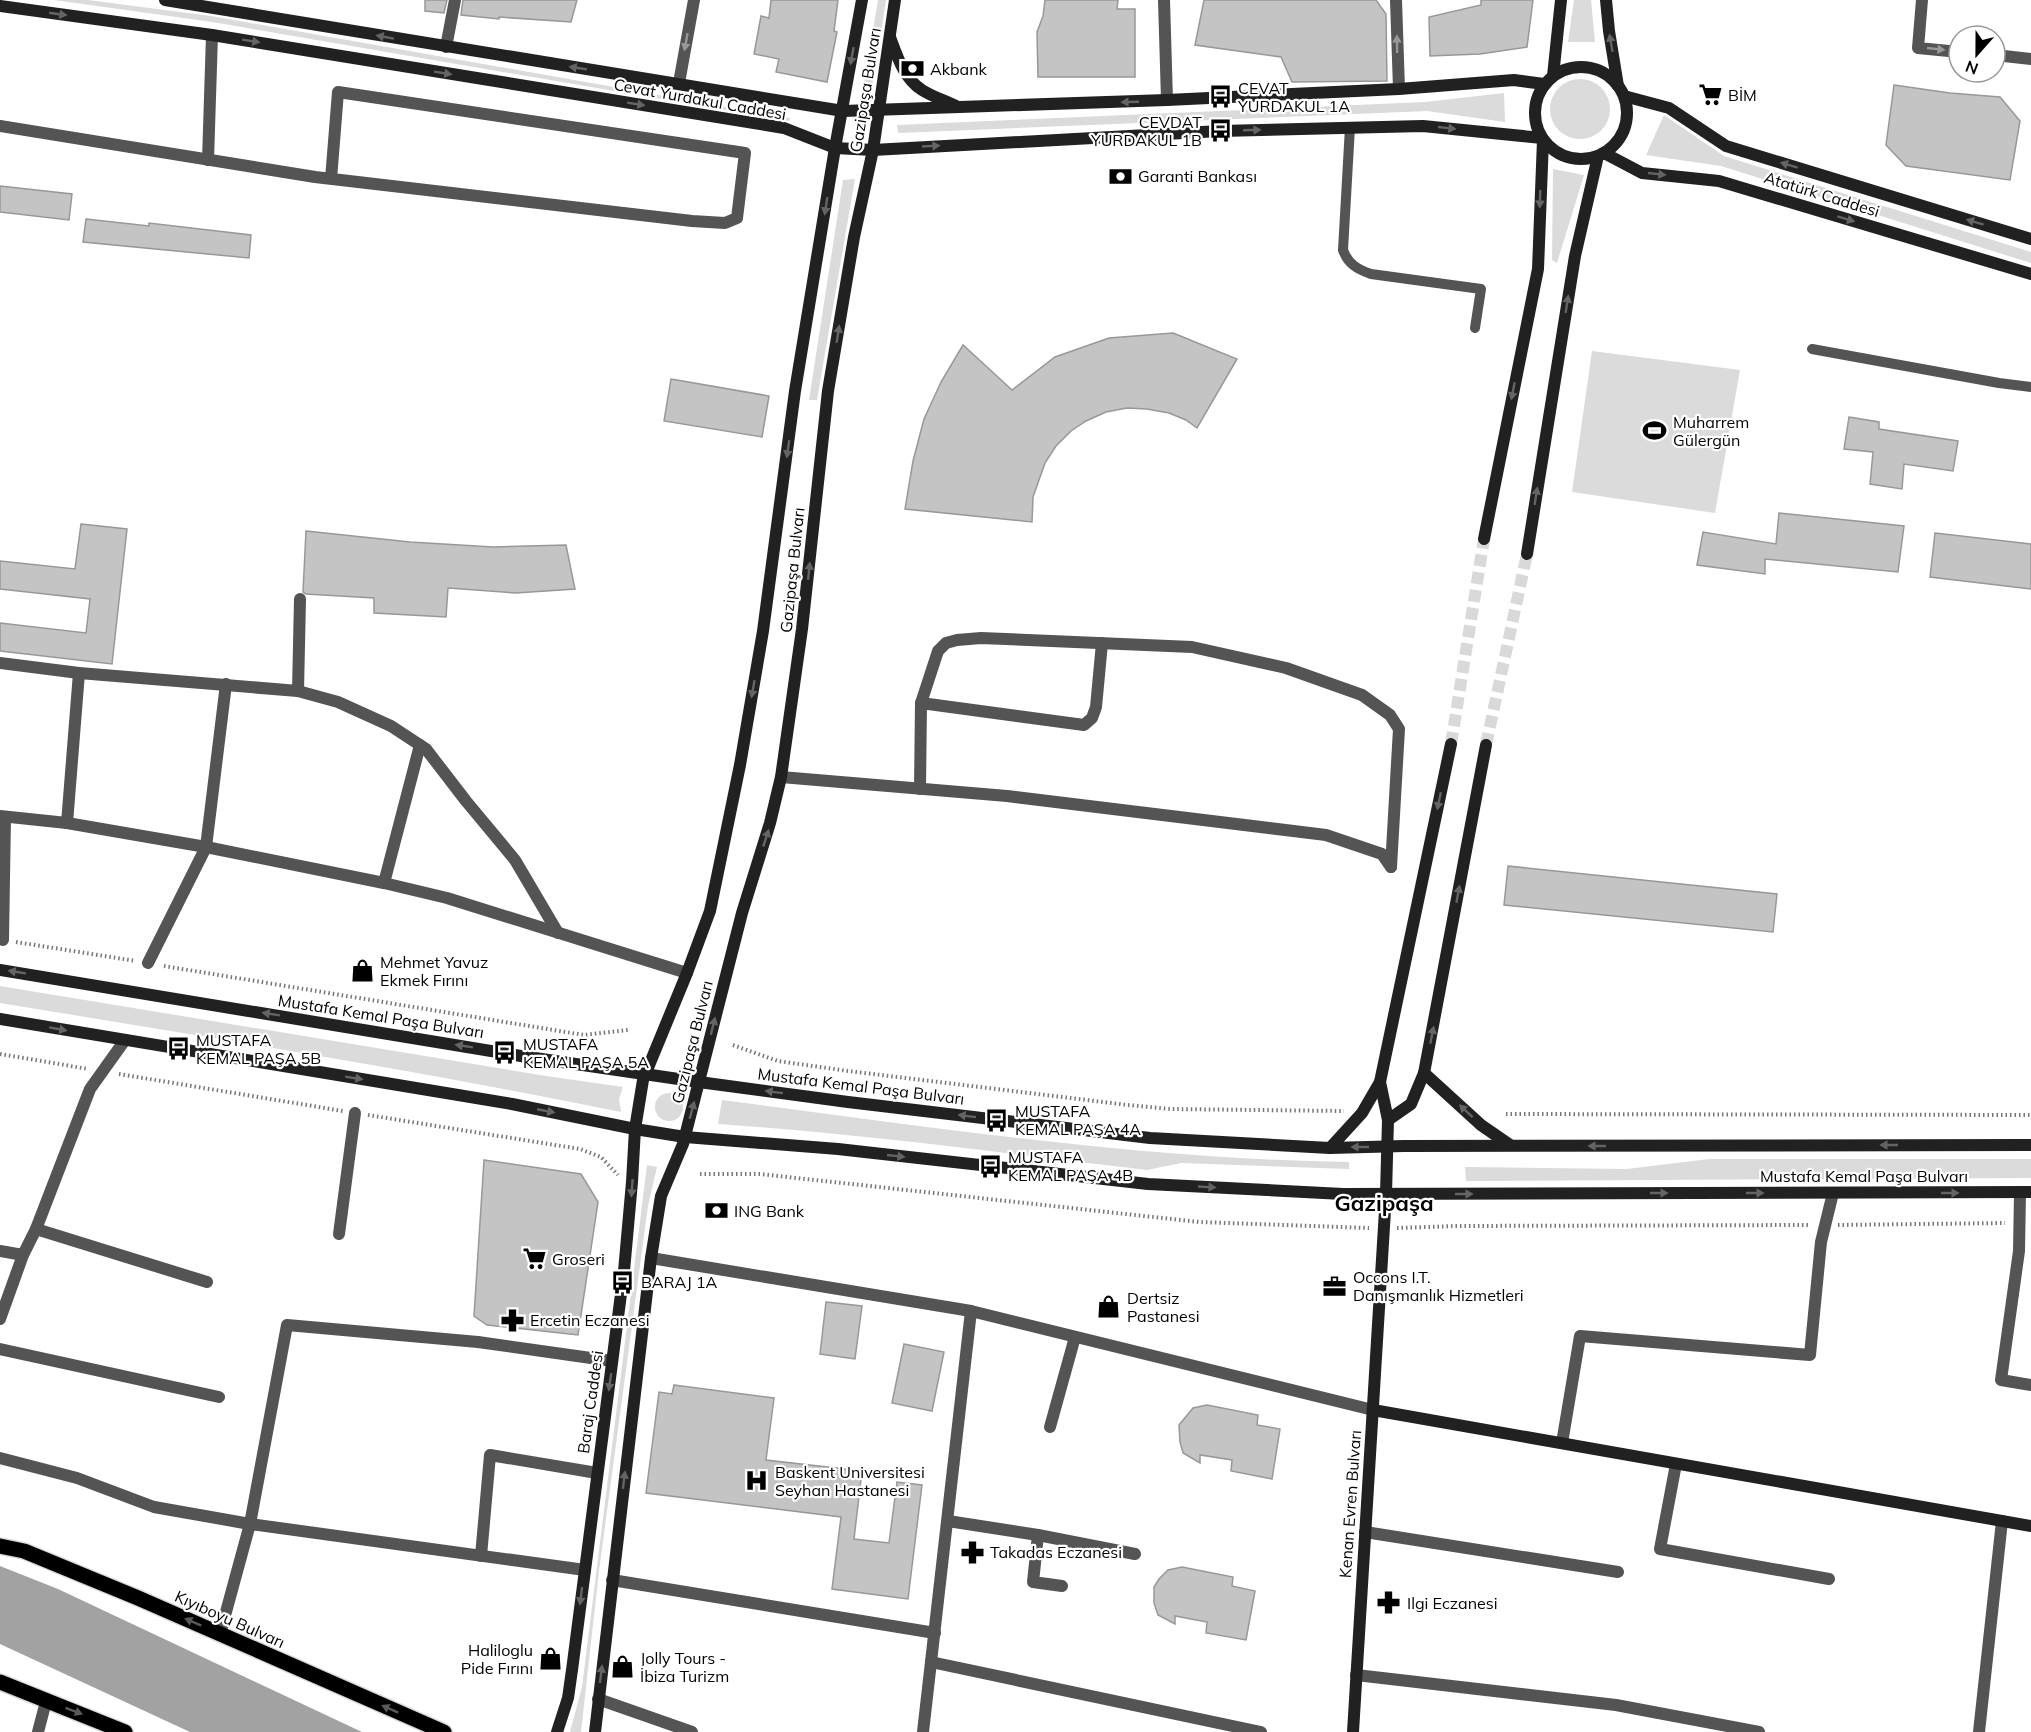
<svg xmlns="http://www.w3.org/2000/svg" width="2031" height="1732" viewBox="0 0 2031 1732" font-family="Mulish,sans-serif">
<style>
.green{fill:#dbdbdb}
.water{fill:#a2a2a2}
.building{fill:#c4c4c4;stroke:#989898;stroke-width:1.5}
.lines{fill:none;stroke-linecap:round;stroke-linejoin:round}
.secondary-tunnel{stroke:#d9d9d9;stroke-width:12;stroke-dasharray:12 6;stroke-linecap:butt}
.primary-casing{stroke:#dbdbdb;stroke-width:18}
.path{stroke:#767676;stroke-width:4;stroke-dasharray:1.5 3;stroke-linecap:butt}
.lane{stroke:#545454;stroke-width:10}
.street{stroke:#545454;stroke-width:12}
.secondary{stroke:#212121;stroke-width:12}
.primary{stroke:#000;stroke-width:15}
.oneway{fill:#646464}
.oneway2{fill:#989898}
.oneway3{fill:#595959}
.labels{text-anchor:middle;stroke-width:4.5;stroke-linejoin:round;paint-order:stroke}
.poi-label{font-size:16px;fill:#000;stroke:#fff;text-anchor:start}
.street-label{font-size:16px;fill:#000;stroke:#fff}
.district-label{font-size:22px;font-weight:bold;fill:#000;stroke:#fff}
</style>
<rect width="100%" height="100%" fill="#fff"/>
<g class="green">
<polygon points="54,0 88,0 211,16 790,118 789,121 212,22"/>
<polygon points="878,0 886,0 872,90 863,89"/>
<polygon points="1574,0 1591,0 1595,42 1568,42"/>
<circle cx="1580" cy="109" r="30"/>
<polygon points="1504,93 1505,122 1427,111 898,133 897,125 1425,102"/>
<polygon points="1664,115 1724,156 2031,252 2031,263 1721,166 1646,155"/>
<polygon points="1553,169 1584,175 1557,263 1552,260"/>
<polygon points="855,179 817,400 809,400 843,180"/>
<polygon points="1592,351 1740,370 1715,513 1572,492"/>
<path d="M0 986 546 1076 623 1087 619 1099 621 1112C415 1070 207 1037 0 1003Z"/>
<circle cx="669" cy="1107" r="14"/>
<path d="M722 1100C930 1127 1139 1159 1349 1162V1169L1181 1163 1147 1170C1004 1153 862 1134 718 1124Z"/>
<polygon points="1709,1159 2031,1159 2031,1178 1466,1181 1465,1167 1627,1169"/>
<polygon points="647,1165 657,1167 648,1206 599,1571 581,1732 570,1732 582,1687"/>
</g>
<polygon class="water" points="0,1566 58,1589 362,1732 190,1732 0,1644"/>
<g class="building">
<polygon points="425,0 447,0 444,13 425,11"/>
<polygon points="463,0 577,0 571,22 499,17 499,19 461,15"/>
<polygon points="771,0 838,0 834,31 837,32 827,82 776,72 779,59 754,54 761,16 769,18"/>
<polygon points="1045,0 1118,0 1117,9 1135,9 1135,77 1038,77 1037,32 1043,16"/>
<polygon points="1204,0 1376,0 1386,14 1387,81 1292,82 1281,57 1195,45"/>
<polygon points="1481,0 1533,0 1527,47 1480,54 1430,56 1429,17 1481,5"/>
<polygon points="1894,85 1950,93 2000,97 2020,121 2010,180 1906,166 1886,145"/>
<polygon points="0,186 72,194 69,220 0,212"/>
<polygon points="86,219 149,226 149,223 251,235 249,258 83,242"/>
<polygon points="1173,333 1237,359 1197,428 1186,420 1169,413 1147,409 1127,408 1106,412 1086,421 1071,431 1056,446 1045,463 1033,497 1032,522 905,509 913,461 924,419 941,382 963,345 1012,390 1055,357 1109,338"/>
<polygon points="671,379 769,396 762,437 664,421"/>
<polygon points="1849,417 1879,422 1879,429 1958,441 1953,471 1904,464 1902,489 1870,484 1873,452 1844,449"/>
<polygon points="1779,513 1904,526 1898,572 1765,559 1765,574 1697,565 1703,532 1776,544"/>
<polygon points="81,524 127,529 112,664 0,651 0,623 86,633 90,599 0,589 0,561 75,569"/>
<polygon points="306,531 410,542 493,547 566,545 575,589 516,593 448,588 446,617 374,613 374,598 306,594 303,592"/>
<polygon points="1935,533 2031,544 2031,589 1930,577"/>
<polygon points="1508,866 1777,894 1773,932 1504,905"/>
<polygon points="484,1160 581,1174 598,1202 578,1335 487,1325 474,1316"/>
<polygon points="826,1302 862,1306 855,1359 820,1354"/>
<polygon points="904,1344 944,1352 932,1411 892,1403"/>
<polygon points="674,1385 774,1398 766,1460 862,1471 854,1539 889,1543 897,1482 922,1485 908,1599 832,1589 841,1517 646,1493 659,1392 672,1394"/>
<polygon points="1207,1405 1258,1415 1257,1425 1280,1429 1272,1479 1231,1471 1232,1460 1200,1455 1200,1463 1183,1453 1180,1442 1179,1425 1193,1408"/>
<polygon points="1182,1567 1233,1577 1232,1586 1255,1591 1246,1640 1206,1633 1207,1622 1175,1616 1175,1624 1158,1615 1154,1603 1154,1587 1159,1579 1168,1570"/>
</g>
<g class="lines">
<g class="secondary-tunnel">
<polyline points="1451,744 1484,539"/>
<polyline points="1486,745 1527,554"/>
</g>
<defs>
<g id="primary">
<polyline points="0,1546 24,1551 138,1598 444,1732"/>
<polyline points="0,1682 125,1732"/>
</g>
</defs>
<use href="#primary" class="primary-casing"/>
<g class="path">
<polyline points="16,942 136,961"/>
<polyline points="164,966 584,1035 628,1030"/>
<polyline points="733,1045 778,1061 848,1071 1128,1105 1170,1109 1344,1111"/>
<polyline points="0,1054 88,1069"/>
<polyline points="119,1074 343,1111"/>
<polyline points="1506,1114 2031,1115"/>
<polyline points="368,1115 580,1149 601,1157 618,1175"/>
<polyline points="700,1174 760,1174 1199,1222 1369,1228"/>
<polyline points="1838,1225 2005,1223"/>
<polyline points="1397,1228 1456,1226 1810,1225"/>
</g>
<g class="lane">
<path d="M1350 127 1343 250C1348 264 1357 269 1371 274L1481 289 1475 328"/>
<polyline points="1812,349 1999,383 2031,387"/>
</g>
<g class="street">
<polyline points="1164,0 1167,100"/>
<polyline points="1396,0 1399,89"/>
<polyline points="1922,0 1918,48 1959,52"/>
<polyline points="446,47 455,0"/>
<polyline points="1995,55 2031,59"/>
<polyline points="679,83 694,0"/>
<polyline points="0,126 315,177 692,221 725,223 737,218 745,153 338,92 331,179"/>
<polyline points="208,160 212,35"/>
<polyline points="0,663 79,673 298,691 338,702 391,726 426,749 466,801 515,860 558,933"/>
<polyline points="298,691 300,599"/>
<polyline points="921,703 1084,725 1092,718 1096,707 1102,643"/>
<polyline points="781,777 1007,796 1326,835 1382,854 1391,867"/>
<polyline points="920,789 921,703 938,651 946,643 957,640 981,638 1192,647 1286,668 1362,695 1390,715 1399,729 1391,867"/>
<polyline points="0,816 67,823 206,847 384,883 447,898 687,973"/>
<polyline points="67,823 79,673"/>
<polyline points="384,883 420,745"/>
<polyline points="3,940 5,817"/>
<polyline points="148,963 206,847 226,684"/>
<polyline points="2020,1192 2019,1251 2001,1380 2031,1385"/>
<polyline points="36,1229 207,1282"/>
<polyline points="339,1234 355,1113"/>
<polyline points="0,1251 23,1255"/>
<polyline points="651,1258 971,1311 1373,1410"/>
<polyline points="0,1319 23,1255 36,1229 90,1089 125,1040"/>
<polyline points="0,1349 219,1397"/>
<polyline points="1050,1427 1075,1337"/>
<polyline points="1562,1443 1580,1336 1810,1355 1821,1242 1833,1193"/>
<polyline points="0,1458 77,1478 154,1507 250,1524 585,1570"/>
<polyline points="1676,1464 1660,1549 1829,1579"/>
<polyline points="948,1521 1038,1535 1135,1554"/>
<polyline points="1365,1532 1618,1572"/>
<polyline points="1038,1535 1033,1582 1062,1586"/>
<polyline points="481,1556 490,1455 597,1473"/>
<polyline points="612,1580 935,1633"/>
<polyline points="220,1634 250,1524 287,1325 478,1342 612,1361"/>
<polyline points="931,1662 1261,1732"/>
<polyline points="1356,1675 1616,1705 1759,1732"/>
<polyline points="598,1699 692,1732"/>
<polyline points="38,1732 44,1709"/>
<polyline points="923,1732 971,1311"/>
<polyline points="1979,1732 2002,1521"/>
</g>
<g class="secondary">
<polyline points="165,0 843,111 1167,100 1399,89 1514,80 1544,84"/>
<polyline points="1606,0 1609,31 1618,86"/>
<polyline points="0,6 212,35 784,128 835,148 873,150 1220,131 1423,126 1542,138"/>
<path d="M890 37C897 56 904 79 922 90 933 97 946 101 958 107"/>
<circle cx="1581" cy="113" r="46"/>
<polyline points="1553,76 1561,0"/>
<polyline points="1624,96 1669,108 1726,146 2031,239"/>
<polyline points="1604,153 1642,173 1719,181 2031,274"/>
<polyline points="1484,539 1538,269 1543,140"/>
<polyline points="1527,554 1575,256 1598,156"/>
<polyline points="0,970 521,1056 699,1082 848,1102 1150,1138 1330,1148 1404,1146 2031,1145"/>
<polyline points="0,1019 512,1104 635,1129 685,1137 838,1149 1148,1184 1343,1194 2031,1192"/>
<polyline points="1424,1073 1481,1125 1510,1145"/>
<polyline points="1388,1120 1411,1104 1424,1073 1486,745"/>
<polyline points="1330,1148 1362,1113 1380,1082"/>
<polyline points="1373,1410 2031,1526"/>
<polyline points="557,1732 568,1698 572,1670 624,1271 632,1182 635,1129 643,1080 687,973 710,911 740,765 763,631 795,391 835,148 862,0"/>
<polyline points="595,1732 651,1258 661,1196 683,1144 742,913 770,823 781,777 802,629 828,391 854,237 873,150 895,0"/>
<polyline points="1353,1732 1386,1194 1388,1120 1380,1082 1451,744"/>
</g>
<use href="#primary" class="primary"/>
</g>
<defs><path id="oneway-solid" d="M-6-.8H1V-3.2L6.5 0L1 3.2V.8H-6Z" transform="scale(1.5)"/></defs>
<g class="oneway">
<use href="#oneway-solid" transform="translate(58 14) rotate(8)"/>
<use href="#oneway-solid" transform="translate(385 37) rotate(-170)"/>
<use href="#oneway-solid" transform="translate(251 41) rotate(9)"/>
<use href="#oneway-solid" transform="translate(1611 43) rotate(-100)"/>
<use href="#oneway-solid" transform="translate(852 56) rotate(100)"/>
<use href="#oneway-solid" transform="translate(578 68) rotate(-171)"/>
<use href="#oneway-solid" transform="translate(443 73) rotate(9)"/>
<use href="#oneway-solid" transform="translate(1130 102) rotate(178)"/>
<use href="#oneway-solid" transform="translate(636 104) rotate(9)"/>
<use href="#oneway-solid" transform="translate(1447 128) rotate(6)"/>
<use href="#oneway-solid" transform="translate(1252 130) rotate(-2)"/>
<use href="#oneway-solid" transform="translate(931 146) rotate(-3)"/>
<use href="#oneway-solid" transform="translate(1789 165) rotate(-163)"/>
<use href="#oneway-solid" transform="translate(1657 174) rotate(6)"/>
<use href="#oneway-solid" transform="translate(1540 199) rotate(92)"/>
<use href="#oneway-solid" transform="translate(826 206) rotate(99)"/>
<use href="#oneway-solid" transform="translate(1846 219) rotate(17)"/>
<use href="#oneway-solid" transform="translate(1975 222) rotate(-163)"/>
<use href="#oneway-solid" transform="translate(1567 304) rotate(-81)"/>
<use href="#oneway-solid" transform="translate(838 334) rotate(-81)"/>
<use href="#oneway-solid" transform="translate(1513 391) rotate(101)"/>
<use href="#oneway-solid" transform="translate(788 449) rotate(98)"/>
<use href="#oneway-solid" transform="translate(1536 496) rotate(-81)"/>
<use href="#oneway-solid" transform="translate(809 571) rotate(-84)"/>
<use href="#oneway-solid" transform="translate(753 689) rotate(100)"/>
<use href="#oneway-solid" transform="translate(1439 801) rotate(102)"/>
<use href="#oneway-solid" transform="translate(766 838) rotate(-72)"/>
<use href="#oneway-solid" transform="translate(1458 894) rotate(-80)"/>
<use href="#oneway-solid" transform="translate(17 972) rotate(-171)"/>
<use href="#oneway-solid" transform="translate(271 1014) rotate(-171)"/>
<use href="#oneway-solid" transform="translate(713 1026) rotate(-76)"/>
<use href="#oneway-solid" transform="translate(58 1029) rotate(10)"/>
<use href="#oneway-solid" transform="translate(1432 1035) rotate(-79)"/>
<use href="#oneway-solid" transform="translate(464 1046) rotate(-171)"/>
<use href="#oneway-solid" transform="translate(354 1078) rotate(9)"/>
<use href="#oneway-solid" transform="translate(774 1092) rotate(-173)"/>
<use href="#oneway-solid" transform="translate(692 1110) rotate(-75)"/>
<use href="#oneway-solid" transform="translate(546 1111) rotate(11)"/>
<use href="#oneway-solid" transform="translate(1466 1111) rotate(-137)"/>
<use href="#oneway-solid" transform="translate(967 1116) rotate(-173)"/>
<use href="#oneway-solid" transform="translate(1889 1145) rotate(180)"/>
<use href="#oneway-solid" transform="translate(1597 1146) rotate(-180)"/>
<use href="#oneway-solid" transform="translate(1360 1147) rotate(180)"/>
<use href="#oneway-solid" transform="translate(896 1156) rotate(6)"/>
<use href="#oneway-solid" transform="translate(1207 1187) rotate(3)"/>
<use href="#oneway-solid" transform="translate(632 1188) rotate(94)"/>
<use href="#oneway-solid" transform="translate(1659 1193)"/>
<use href="#oneway-solid" transform="translate(1755 1193)"/>
<use href="#oneway-solid" transform="translate(1950 1193)"/>
<use href="#oneway-solid" transform="translate(1464 1194)"/>
<use href="#oneway-solid" transform="translate(610 1382) rotate(98)"/>
<use href="#oneway-solid" transform="translate(624 1480) rotate(-83)"/>
<use href="#oneway-solid" transform="translate(581 1596) rotate(97)"/>
<use href="#oneway-solid" transform="translate(601 1674) rotate(-83)"/>
</g>
<g class="oneway2">
<use href="#oneway-solid" transform="translate(686 42) rotate(100)"/>
<use href="#oneway-solid" transform="translate(1397 44) rotate(-91)"/>
<use href="#oneway-solid" transform="translate(1936 49) rotate(6)"/>
</g>
<g class="oneway3">
<use href="#oneway-solid" transform="translate(193 1622) rotate(-156)"/>
<use href="#oneway-solid" transform="translate(390 1709) rotate(-156)"/>
<use href="#oneway-solid" transform="translate(74 1711) rotate(21)"/>
</g>
<defs>
<symbol id="bank-bare" viewBox="-9 -9 18 18"><path d="M-6-4H6V4H-6ZM0-2.3a2.3 2.3 0 1 0 0 4.6a2.3 2.3 0 1 0 0-4.6Z" fill="#000" stroke="#fff" stroke-width="2.5" paint-order="stroke"/></symbol>
<symbol id="supermarket-bare" viewBox="-9 -9 18 18"><path d="M-6-5.5h2.5l.6 2H6L4.5 2H-2.5L-4.4-4H-6ZM-1.5 3.2a1.3 1.3 0 1 0 .1 0ZM3 3.2a1.3 1.3 0 1 0 .1 0Z" fill="#000" stroke="#fff" stroke-width="2.5" paint-order="stroke"/></symbol>
<symbol id="bus-bare" viewBox="-9 -9 18 18"><path d="M-5-6H5V4H4V6H2V4H-2V6H-4V4H-5ZM-3.5-4V0h7V-4ZM-3.5 1.2v1.5H-2V1.2ZM2 1.2v1.5H3.5V1.2Z" fill="#000" stroke="#fff" stroke-width="2.5" paint-order="stroke"/></symbol>
<symbol id="stadium-bare" viewBox="-9 -9 18 18"><path d="M0-5a6.5 5 0 1 0 0 10a6.5 5 0 1 0 0-10ZM-3.5-1.8h7v3.6h-7Z" fill="#000" stroke="#fff" stroke-width="2.5" paint-order="stroke"/></symbol>
<symbol id="shop-bare" viewBox="-9 -9 18 18"><path d="M-5-2.5h2.3a2.7 3.5 0 0 1 5.4 0H5L5.5 6h-11ZM-1.5-2.5h3a1.5 2.3 0 0 0-3 0Z" fill="#000" stroke="#fff" stroke-width="2.5" paint-order="stroke"/></symbol>
<symbol id="office-bare" viewBox="-9 -9 18 18"><path d="M-6-3h4V-5.5h4V-3h4V5H-6ZM-1-4.5V-3h2v-1.5ZM-6 0V1H6V0Z" fill="#000" stroke="#fff" stroke-width="2.5" paint-order="stroke"/></symbol>
<symbol id="pharmacy-bare" viewBox="-9 -9 18 18"><path d="M-2-6h4v4h4v4h-4v4h-4v-4h-4v-4h4Z" fill="#000" stroke="#fff" stroke-width="2.5" paint-order="stroke"/></symbol>
<symbol id="hospital-bare" viewBox="-9 -9 18 18"><path d="M-5-5h3v3.5h4V-5h3V5h-3V1.5h-4V5h-3Z" fill="#000" stroke="#fff" stroke-width="2.5" paint-order="stroke"/></symbol>
</defs>
<g fill-rule="evenodd">
<use href="#bank-bare" x="896" y="52" width="33" height="33"/>
<use href="#supermarket-bare" x="1694" y="78" width="33" height="33"/>
<use href="#bus-bare" x="1204" y="80" width="33" height="33"/>
<use href="#bus-bare" x="1204" y="114" width="33" height="33"/>
<use href="#bank-bare" x="1104" y="160" width="33" height="33"/>
<use href="#stadium-bare" x="1638" y="414" width="33" height="33"/>
<use href="#shop-bare" x="346" y="954" width="33" height="33"/>
<use href="#bus-bare" x="162" y="1032" width="33" height="33"/>
<use href="#bus-bare" x="488" y="1036" width="33" height="33"/>
<use href="#bus-bare" x="980" y="1104" width="33" height="33"/>
<use href="#bus-bare" x="974" y="1150" width="33" height="33"/>
<use href="#bank-bare" x="700" y="1194" width="33" height="33"/>
<use href="#supermarket-bare" x="518" y="1242" width="33" height="33"/>
<use href="#bus-bare" x="606" y="1266" width="33" height="33"/>
<use href="#office-bare" x="1318" y="1270" width="33" height="33"/>
<use href="#shop-bare" x="1092" y="1290" width="33" height="33"/>
<use href="#pharmacy-bare" x="496" y="1304" width="33" height="33"/>
<use href="#hospital-bare" x="740" y="1464" width="33" height="33"/>
<use href="#pharmacy-bare" x="956" y="1536" width="33" height="33"/>
<use href="#pharmacy-bare" x="1372" y="1586" width="33" height="33"/>
<use href="#shop-bare" x="534" y="1642" width="33" height="33"/>
<use href="#shop-bare" x="606" y="1650" width="33" height="33"/>
</g>
<g class="labels">
<g class="poi-label">
<text x="930" y="75">Akbank</text>
<text x="1238" y="94">CEVAT<tspan x="1238" dy="18">YURDAKUL 1A</tspan></text>
<text x="1728" y="101">BİM</text>
<text x="1202" y="128" text-anchor="end">CEVDAT<tspan x="1202" dy="18">YURDAKUL 1B</tspan></text>
<text x="1138" y="182">Garanti Bankası</text>
<text x="1673" y="428">Muharrem<tspan x="1673" dy="18">Gülergün</tspan></text>
<text x="380" y="968">Mehmet Yavuz<tspan x="380" dy="18">Ekmek Fırını</tspan></text>
<text x="196" y="1046">MUSTAFA<tspan x="196" dy="18">KEMAL PAŞA 5B</tspan></text>
<text x="523" y="1050">MUSTAFA<tspan x="523" dy="18">KEMAL PAŞA 5A</tspan></text>
<text x="1015" y="1117">MUSTAFA<tspan x="1015" dy="18">KEMAL PAŞA 4A</tspan></text>
<text x="1008" y="1163">MUSTAFA<tspan x="1008" dy="18">KEMAL PAŞA 4B</tspan></text>
<text x="734" y="1217">ING Bank</text>
<text x="552" y="1265">Groseri</text>
<text x="1353" y="1283">Occons I.T.<tspan x="1353" dy="18">Danışmanlık Hizmetleri</tspan></text>
<text x="641" y="1288">BARAJ 1A</text>
<text x="1127" y="1304">Dertsiz<tspan x="1127" dy="18">Pastanesi</tspan></text>
<text x="530" y="1326">Ercetin Eczanesi</text>
<text x="775" y="1478">Baskent Universitesi<tspan x="775" dy="18">Seyhan Hastanesi</tspan></text>
<text x="990" y="1558">Takadas Eczanesi</text>
<text x="1407" y="1609">Ilgi Eczanesi</text>
<text x="533" y="1656" text-anchor="end">Haliloglu<tspan x="533" dy="18">Pide Fırını</tspan></text>
<text x="640" y="1664">Jolly Tours -<tspan x="640" dy="18">İbiza Turizm</tspan></text>
</g>
<g class="street-label">
<text transform="translate(865 90) rotate(-81)" y="6">Gazipaşa Bulvarı</text>
<text transform="translate(700 99) rotate(10)" y="6">Cevat Yurdakul Caddesi</text>
<text transform="translate(1822 194) rotate(17)" y="6">Atatürk Caddesi</text>
<text transform="translate(792 570) rotate(-84)" y="6">Gazipaşa Bulvarı</text>
<text transform="translate(381 1016) rotate(9)" y="6">Mustafa Kemal Paşa Bulvarı</text>
<text transform="translate(692 1042) rotate(-76)" y="6">Gazipaşa Bulvarı</text>
<text transform="translate(861 1086) rotate(7)" y="6">Mustafa Kemal Paşa Bulvarı</text>
<text x="1864" y="1182">Mustafa Kemal Paşa Bulvarı</text>
<text transform="translate(590 1402) rotate(-82)" y="6">Baraj Caddesi</text>
<text transform="translate(1350 1504) rotate(-86)" y="6">Kenan Evren Bulvarı</text>
<text transform="translate(230 1619) rotate(24)" y="6">Kıyıboyu Bulvarı</text>
</g>
<g class="district-label">
<text x="1384" y="1211">Gazipaşa</text>
</g>
</g>
<g transform="translate(1977 54) rotate(201)"><circle r="28" fill="#ffffff" stroke="#999999" stroke-width="1.5"/>
<path d="M0-4.5L10 22L0 15L-10 22Z" fill="#000000"/>
<text y="-9" font-size="16" font-weight="bold" text-anchor="middle" fill="#000000">N</text>
</g>
</svg>
